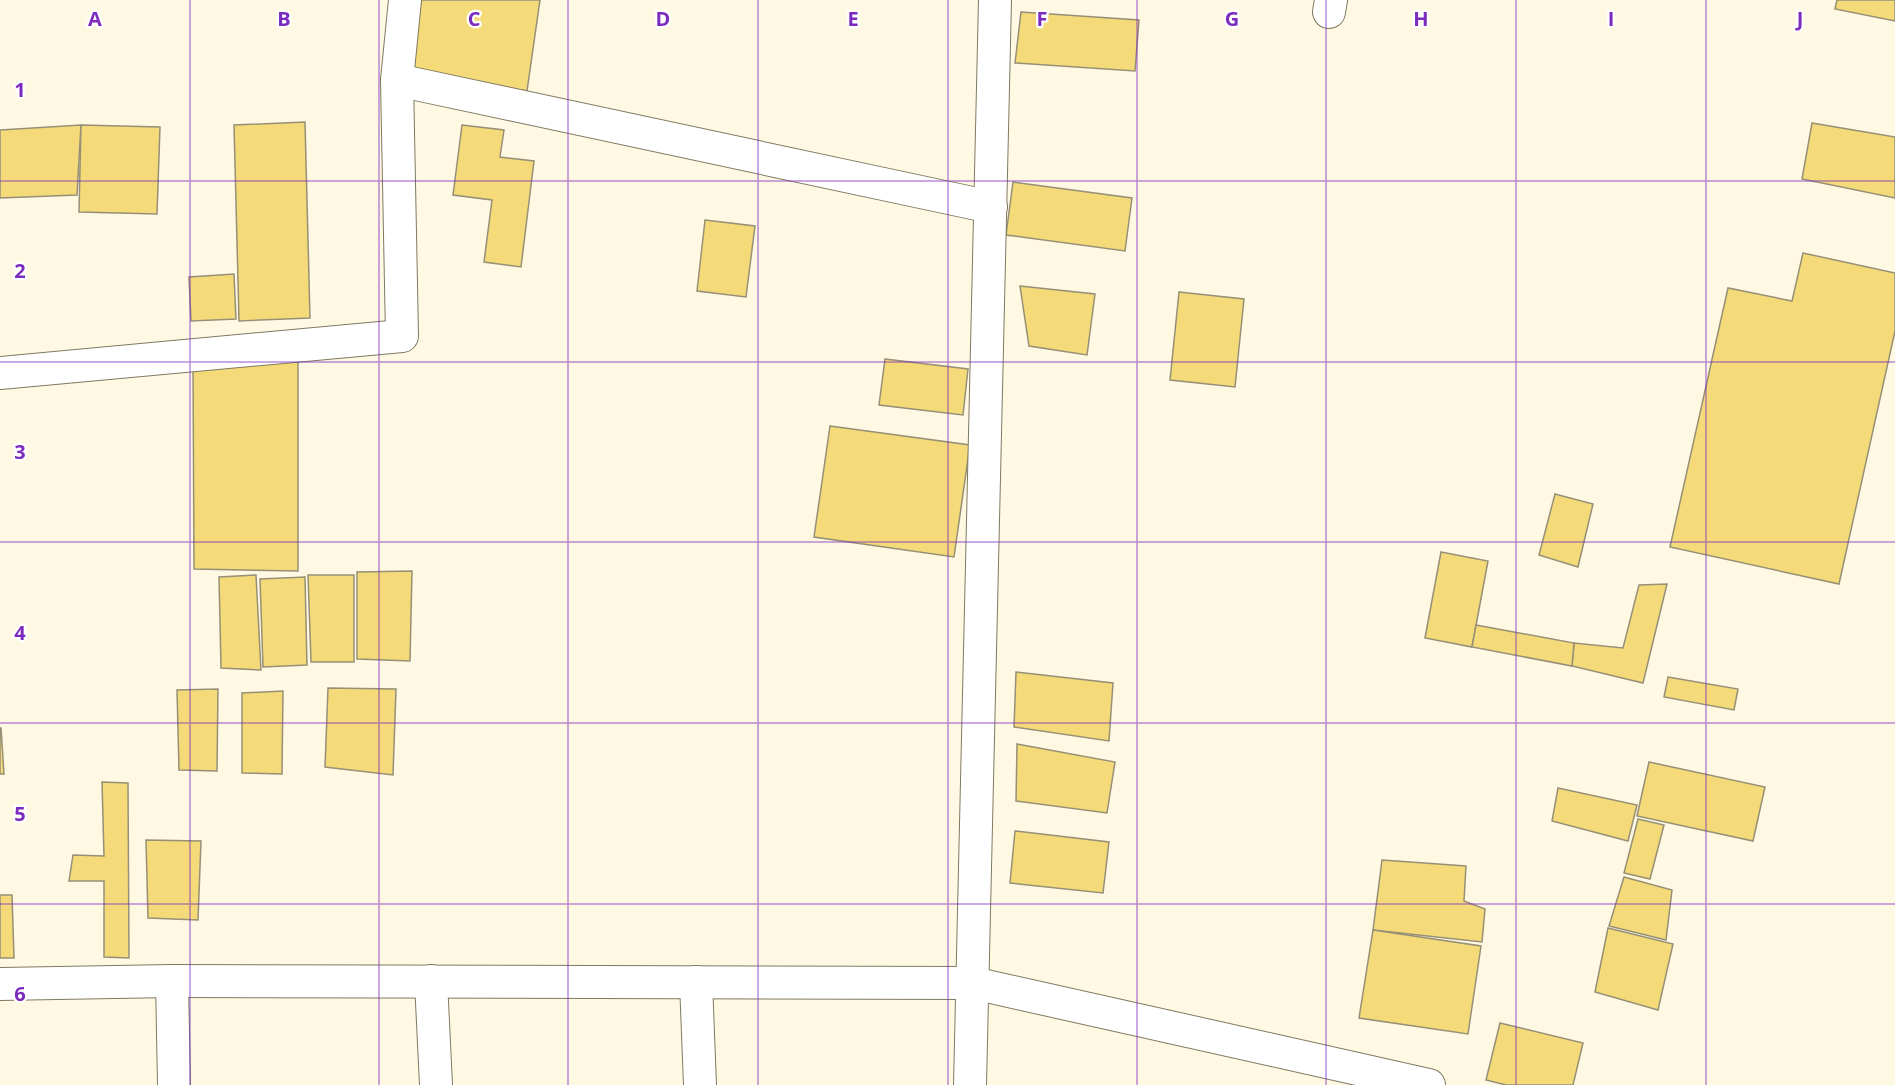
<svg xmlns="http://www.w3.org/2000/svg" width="1895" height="1085" viewBox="0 0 1895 1085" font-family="'Open Sans',sans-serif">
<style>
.building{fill:#f4da78;stroke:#969077;stroke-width:1.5}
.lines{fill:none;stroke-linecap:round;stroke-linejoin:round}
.minor-casing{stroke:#7f7960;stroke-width:34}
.minor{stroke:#fff;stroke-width:32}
.grid{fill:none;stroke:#7b2cbf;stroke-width:1.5;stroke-opacity:0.55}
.grid-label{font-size:20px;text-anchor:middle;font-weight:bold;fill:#7b2cbf;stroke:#fff;stroke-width:4.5;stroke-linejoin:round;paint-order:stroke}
</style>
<rect width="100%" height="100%" fill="#fff9e3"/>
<g class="building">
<polygon points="421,0 540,0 527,91 411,75"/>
<polygon points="1837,0 1895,0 1895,21 1835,9"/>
<polygon points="1021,12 1139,20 1135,71 1015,63"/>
<polygon points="305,122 310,318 239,321 234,125"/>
<polygon points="1812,123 1895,137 1895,198 1802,179"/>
<polygon points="81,125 77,195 0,198 0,130"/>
<polygon points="81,125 160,127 157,214 79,212"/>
<polygon points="462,125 504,130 500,157 534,161 521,267 484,262 492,200 453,195"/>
<polygon points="1013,182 1132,198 1125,251 1006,235"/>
<polygon points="705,220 755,226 746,297 697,291"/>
<polygon points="1803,253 1895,273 1895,331 1839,584 1670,547 1728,288 1792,301"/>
<polygon points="234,274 236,319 191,321 189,277"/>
<polygon points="1020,286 1095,294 1087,355 1029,346"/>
<polygon points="1179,292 1244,299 1235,387 1170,380"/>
<polygon points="885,359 968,369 963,415 879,405"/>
<polygon points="298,361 298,571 194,569 193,366"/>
<polygon points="830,426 970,445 954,557 814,537"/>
<polygon points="1555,494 1593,504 1578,567 1539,555"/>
<polygon points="1441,552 1488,561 1472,647 1425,638"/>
<polygon points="412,571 410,661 357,659 357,572"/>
<polygon points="256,575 261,670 221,668 219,577"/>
<polygon points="308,575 354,575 354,662 311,662"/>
<polygon points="305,577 307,665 263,667 260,579"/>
<polygon points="1667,584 1643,683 1572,666 1574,643 1623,648 1639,585"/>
<polygon points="1476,625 1574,643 1572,666 1472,647"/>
<polygon points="1016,672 1113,683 1109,741 1014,727"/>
<polygon points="1668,677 1738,689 1734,710 1664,697"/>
<polygon points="328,688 396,689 393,775 325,767"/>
<polygon points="218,689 217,771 179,770 177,690"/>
<polygon points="283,691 282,774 242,773 242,693"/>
<polygon points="0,728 1,728 4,774 0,774"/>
<polygon points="1017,744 1115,762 1107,813 1016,801"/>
<polygon points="1649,762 1765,787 1753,841 1637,816"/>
<polygon points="102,782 128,783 129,958 104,957 104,881 69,881 73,855 104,856"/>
<polygon points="1558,788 1637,805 1628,841 1552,821"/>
<polygon points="1638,819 1664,825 1650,879 1624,873"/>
<polygon points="1015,831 1109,842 1103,893 1010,883"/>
<polygon points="146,840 201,841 198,920 148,918"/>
<polygon points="1382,860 1466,866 1464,901 1485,909 1482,942 1373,930"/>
<polygon points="1624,877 1672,890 1666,940 1609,926"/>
<polygon points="0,895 12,895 14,958 0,958"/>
<polygon points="1608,928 1673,944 1658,1010 1595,992"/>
<polygon points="1373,930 1481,946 1468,1034 1359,1018"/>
<polygon points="1500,1023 1583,1043 1573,1085 1506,1085 1486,1080"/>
</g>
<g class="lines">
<defs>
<g id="minor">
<polyline points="1329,12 1331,0"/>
<polyline points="397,80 991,207"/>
<polyline points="0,373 402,336 397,80 405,0"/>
<polyline points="172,981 174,1085"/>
<polyline points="431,981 436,1085"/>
<polyline points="696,982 700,1085"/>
<polyline points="0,984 172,981 973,983 1429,1085"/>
<polyline points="970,1085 995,0"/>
</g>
</defs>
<use href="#minor" class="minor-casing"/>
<use href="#minor" class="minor"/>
</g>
<path class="grid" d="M190 0V1085M379 0V1085M568 0V1085M758 0V1085M948 0V1085M1137 0V1085M1326 0V1085M1516 0V1085M1706 0V1085M0 181H1895M0 362H1895M0 542H1895M0 723H1895M0 904H1895"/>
<g class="grid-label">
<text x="95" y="26">A</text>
<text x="284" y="26">B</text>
<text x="474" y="26">C</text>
<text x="663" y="26">D</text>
<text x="853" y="26">E</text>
<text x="1042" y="26">F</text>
<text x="1232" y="26">G</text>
<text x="1421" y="26">H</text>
<text x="1611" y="26">I</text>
<text x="1800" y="26">J</text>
<text x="20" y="97">1</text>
<text x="20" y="278">2</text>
<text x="20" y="459">3</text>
<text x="20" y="640">4</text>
<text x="20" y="821">5</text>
<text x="20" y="1001">6</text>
</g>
</svg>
